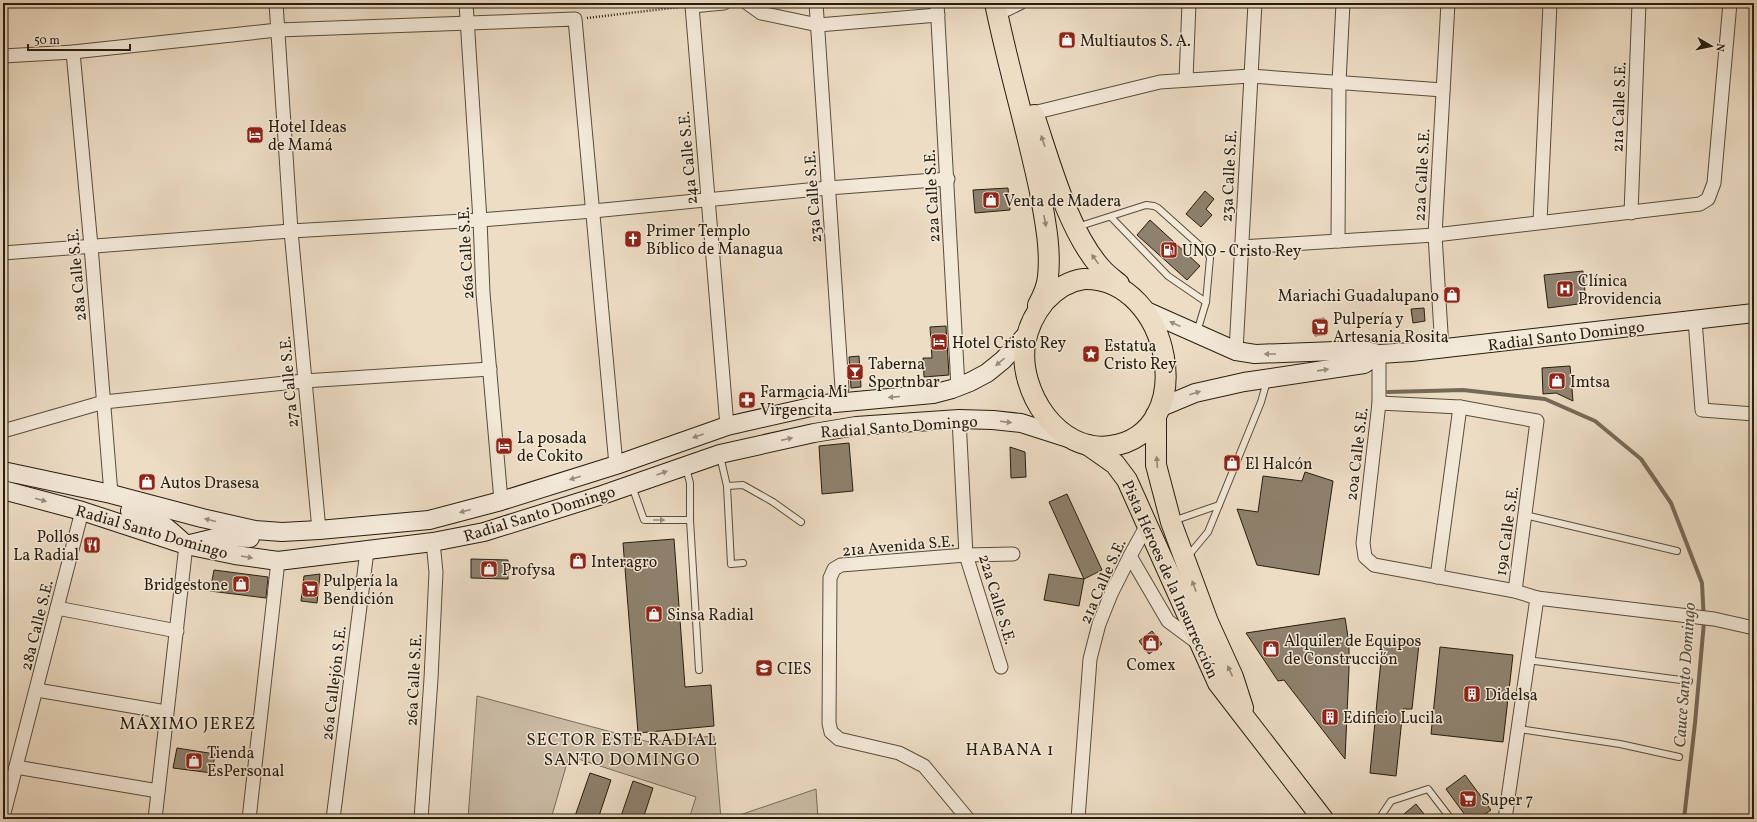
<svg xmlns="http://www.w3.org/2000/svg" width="1757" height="822" viewBox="0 0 1757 822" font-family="Vollkorn,serif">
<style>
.green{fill:#cbbca6;stroke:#796c5a}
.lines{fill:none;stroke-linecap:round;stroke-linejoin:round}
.stream{stroke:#766957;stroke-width:4}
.building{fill:#8e816d;stroke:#271d0e}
.lane-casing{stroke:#584d3c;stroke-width:8}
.street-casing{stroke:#584d3c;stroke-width:15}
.secondary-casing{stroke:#271d0e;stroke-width:20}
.primary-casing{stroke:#271d0e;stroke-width:22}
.path{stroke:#271d0e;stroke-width:2.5;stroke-dasharray:1 2;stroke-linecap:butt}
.lane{stroke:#f3e9d9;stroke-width:6}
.street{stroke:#f3e9d9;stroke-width:13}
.secondary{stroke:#f3e9d9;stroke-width:18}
.primary{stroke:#edddc5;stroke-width:20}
.oneway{fill:#948773}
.oneway2{fill:#978d7e}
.labels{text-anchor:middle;stroke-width:3;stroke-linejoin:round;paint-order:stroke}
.poi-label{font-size:16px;fill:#271d0e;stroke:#f3e9d9;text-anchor:start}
.street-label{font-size:16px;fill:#271d0e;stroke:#f3e9d9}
.water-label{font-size:17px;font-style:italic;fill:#5b503e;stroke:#f3e9d9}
.neighbourhood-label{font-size:17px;letter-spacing:1px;fill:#271d0e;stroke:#f3e9d9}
</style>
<rect width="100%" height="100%" fill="#edddc5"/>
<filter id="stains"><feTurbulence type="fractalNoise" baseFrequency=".005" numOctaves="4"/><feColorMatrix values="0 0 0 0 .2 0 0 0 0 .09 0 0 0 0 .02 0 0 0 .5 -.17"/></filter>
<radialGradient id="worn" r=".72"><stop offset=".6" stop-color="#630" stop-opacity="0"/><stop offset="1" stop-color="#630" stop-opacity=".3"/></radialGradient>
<g class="green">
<polygon points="477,696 649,742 714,736 721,819 689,819 696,797 569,756 551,819 468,819"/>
<polygon points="816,789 818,819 728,819"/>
</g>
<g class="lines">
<polyline class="stream" points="1388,392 1463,390 1545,399 1595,421 1641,459 1671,503 1702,583 1704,622 1695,723 1684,819"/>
</g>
<g class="building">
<polygon points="1008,188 1010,210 975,213 973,190"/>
<polygon points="1205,191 1214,199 1206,209 1212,215 1201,227 1186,214"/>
<polygon points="1150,220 1200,266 1187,280 1137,235"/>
<polygon points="1583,271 1586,303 1548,308 1544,275"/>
<polygon points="1424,308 1425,321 1413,323 1411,309"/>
<polygon points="1324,318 1327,334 1315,336 1313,320"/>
<polygon points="946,326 949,375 924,377 923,358 932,358 930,327"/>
<polygon points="859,356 861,387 851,388 849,357"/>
<polygon points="1570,366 1573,401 1556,393 1543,394 1542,368"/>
<polygon points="849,443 853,491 822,494 819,446"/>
<polygon points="1010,447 1025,452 1026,477 1011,478"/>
<polygon points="1305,472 1333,481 1319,575 1257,565 1237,509 1258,512 1263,476 1302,481"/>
<polygon points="1067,494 1102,570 1084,579 1079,606 1044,600 1049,574 1084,579 1049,502"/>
<polygon points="674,539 685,687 711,685 714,726 638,733 623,543"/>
<polygon points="471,559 508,560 508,579 471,578"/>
<polygon points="214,570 268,577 266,598 210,591"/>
<polygon points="320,574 317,603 301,601 304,576"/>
<polygon points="1345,618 1349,643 1349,669 1345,759 1284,680 1278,681 1246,633"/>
<polygon points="1152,631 1162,644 1149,654 1139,641"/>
<polygon points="1383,640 1419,644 1412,709 1403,709 1396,776 1370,773"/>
<polygon points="1440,647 1513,655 1503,742 1431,734"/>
<polygon points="177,748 215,754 212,773 173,768"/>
<polygon points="590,773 611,780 598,819 574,819"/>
<polygon points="1465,775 1491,810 1478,819 1468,819 1446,789"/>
<polygon points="633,781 653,788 643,819 620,819"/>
<polygon points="1416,804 1428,819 1398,819"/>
</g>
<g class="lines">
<defs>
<g id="lane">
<polyline points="1111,217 1168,276 1206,302"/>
<polyline points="1077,227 1146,205 1154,206 1158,208 1208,253 1210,258 1206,302 1197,332"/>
<polyline points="720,456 727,486 731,564 743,563"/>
<polyline points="686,468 690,483 690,520 699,670"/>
<polyline points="632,486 644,520 690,520"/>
<polyline points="727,486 743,485 773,502 801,522"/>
<polyline points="1525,515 1677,551"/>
<polyline points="1173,521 1219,505"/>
<polyline points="1188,556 1208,532 1261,402 1267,381"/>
<polyline points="1527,660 1689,681"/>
<polyline points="1519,729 1620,744 1679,757"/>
<polyline points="1379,819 1391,801 1428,789 1451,819"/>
</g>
<g id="street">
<polyline points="276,3 291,231 319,530"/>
<polyline points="466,3 480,220 483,293 501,501"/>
<polyline points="724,3 692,6 727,426"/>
<polyline points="747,3 761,13 818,25 938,15"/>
<polyline points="816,3 842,388"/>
<polyline points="937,3 958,387"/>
<polyline points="997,14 1020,3"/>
<polyline points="73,52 91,246 111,494"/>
<polyline points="3,56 73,52 278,30 575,19 616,465"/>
<polyline points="1186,80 1189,3"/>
<polyline points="1033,113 1160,82 1250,76 1443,90"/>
<polyline points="1631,213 1639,3"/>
<polyline points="1540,222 1550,3"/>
<polyline points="1338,241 1339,82 1343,3"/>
<polyline points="1241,247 1435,235 1700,204 1708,199 1714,183 1730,3"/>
<polyline points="3,253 291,231 480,220 593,211 828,188 948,179"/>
<polyline points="1695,320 1702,410 1754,414"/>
<polyline points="1442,349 1435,235 1448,3"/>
<polyline points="1236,351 1255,3"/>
<polyline points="1379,354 1379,403 1363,543 1365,557 1374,565 1515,591 1537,598 1505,819"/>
<polyline points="1379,403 1460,407 1537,421 1515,591"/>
<polyline points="959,419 966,555 1001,667"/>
<polyline points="3,431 104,402 304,381 490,369"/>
<polyline points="1130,556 1168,621 1199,644"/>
<polyline points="1437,577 1460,407"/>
<polyline points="1537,598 1714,619 1754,628"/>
<polyline points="57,608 177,631"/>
<polyline points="37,690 166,712"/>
<polyline points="16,767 158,791"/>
<polyline points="3,817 82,511"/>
<polyline points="155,819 186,545"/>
<polyline points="249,819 278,561"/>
<polyline points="333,819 367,551"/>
<polyline points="421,819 431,679 436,572 433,542"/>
<polyline points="968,819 924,766 899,753 839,739 831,732 829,723 830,578 834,569 841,565 966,555 1013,554"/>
<polyline points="1078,819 1090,659 1099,624 1111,594 1130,556 1147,525"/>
</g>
<g id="secondary">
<polyline points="1146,311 1236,351 1255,354 1362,350 1379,354 1411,352 1754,313"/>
<polyline points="1159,408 1195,393 1244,382 1364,364 1379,354"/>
<polyline points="3,471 111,494 202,518 255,530 282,532 319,530 429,520 501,501 616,465 727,426 824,404 933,394 952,389 970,382 987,373 1003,360 1027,334"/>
<polyline points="3,490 82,511 186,545 235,555 278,561 433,542 484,532 602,495 720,454 814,433 856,426 959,419 993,420 1021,423 1068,438"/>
<path d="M130 511C157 518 166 526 186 545L219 537 250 538"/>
</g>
<g id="primary">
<path d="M995 3C1008 67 1027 129 1040 192 1045 220 1051 248 1048 277 1047 287 1043 296 1038 305"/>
<path d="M1034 115C1050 162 1068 231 1101 268 1106 274 1113 279 1119 284"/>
<path d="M1084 279C1171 277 1201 433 1111 446 1058 454 1018 391 1025 344 1028 327 1035 313 1045 301 1056 289 1068 281 1084 279Z"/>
<polyline points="1156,415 1156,465 1171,522 1208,622 1233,677 1243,708"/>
<polyline points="1088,445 1115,464 1127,480 1218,683 1323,819"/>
</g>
</defs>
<use href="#lane" class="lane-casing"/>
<use href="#street" class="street-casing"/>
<use href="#secondary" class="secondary-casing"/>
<use href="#primary" class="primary-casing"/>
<polyline class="path" points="587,18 680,7"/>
<use href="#lane" class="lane"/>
<use href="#street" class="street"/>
<use href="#secondary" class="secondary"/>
<use href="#primary" class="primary"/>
</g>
<defs><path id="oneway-solid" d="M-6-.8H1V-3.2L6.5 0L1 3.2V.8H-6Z"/></defs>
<g class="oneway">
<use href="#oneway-solid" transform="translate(1043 141) rotate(-109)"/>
<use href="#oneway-solid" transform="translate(1045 221) rotate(79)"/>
<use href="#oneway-solid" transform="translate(1095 259) rotate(-126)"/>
<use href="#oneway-solid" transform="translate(1157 462) rotate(-94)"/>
<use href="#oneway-solid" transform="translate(1194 586) rotate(-110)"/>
<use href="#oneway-solid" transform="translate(1230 671) rotate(-115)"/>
</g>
<g class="oneway2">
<use href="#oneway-solid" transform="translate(1175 324) rotate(-156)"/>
<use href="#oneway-solid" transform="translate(1270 354) rotate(-180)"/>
<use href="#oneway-solid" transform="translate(1000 362) rotate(140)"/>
<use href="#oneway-solid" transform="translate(1323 370) rotate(-8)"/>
<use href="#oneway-solid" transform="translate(1195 393) rotate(-18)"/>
<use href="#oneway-solid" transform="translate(894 397) rotate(175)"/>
<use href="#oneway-solid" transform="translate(1006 422) rotate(7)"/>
<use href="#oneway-solid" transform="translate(698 436) rotate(161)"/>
<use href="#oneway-solid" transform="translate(787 439) rotate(-13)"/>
<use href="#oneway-solid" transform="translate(662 473) rotate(-20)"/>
<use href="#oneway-solid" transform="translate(575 478) rotate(163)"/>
<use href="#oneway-solid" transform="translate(41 500) rotate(16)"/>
<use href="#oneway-solid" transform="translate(465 511) rotate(165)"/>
<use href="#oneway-solid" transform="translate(210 520) rotate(-166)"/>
<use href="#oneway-solid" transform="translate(659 520)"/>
<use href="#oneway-solid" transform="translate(247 557) rotate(10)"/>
</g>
<defs>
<symbol id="shop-square" viewBox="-11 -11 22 22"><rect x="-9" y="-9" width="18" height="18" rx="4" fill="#8f2418" stroke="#f3e9d9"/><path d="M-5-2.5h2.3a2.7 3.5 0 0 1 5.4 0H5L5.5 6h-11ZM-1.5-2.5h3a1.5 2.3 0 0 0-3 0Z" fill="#fff"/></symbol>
<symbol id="hotel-square" viewBox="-11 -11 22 22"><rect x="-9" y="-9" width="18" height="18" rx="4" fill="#8f2418" stroke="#f3e9d9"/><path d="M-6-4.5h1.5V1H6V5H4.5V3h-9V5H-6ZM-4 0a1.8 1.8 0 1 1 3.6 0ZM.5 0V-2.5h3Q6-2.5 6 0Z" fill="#fff"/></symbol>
<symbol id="church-square" viewBox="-11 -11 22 22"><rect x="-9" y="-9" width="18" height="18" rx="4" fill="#8f2418" stroke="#f3e9d9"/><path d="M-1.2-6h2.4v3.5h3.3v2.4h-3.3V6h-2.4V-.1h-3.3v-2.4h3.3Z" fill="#fff"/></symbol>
<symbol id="fuel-square" viewBox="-11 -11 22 22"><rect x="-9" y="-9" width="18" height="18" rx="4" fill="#8f2418" stroke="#f3e9d9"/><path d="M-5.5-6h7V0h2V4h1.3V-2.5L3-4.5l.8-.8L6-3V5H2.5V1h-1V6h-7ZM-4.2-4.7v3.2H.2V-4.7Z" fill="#fff"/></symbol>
<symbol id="hospital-square" viewBox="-11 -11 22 22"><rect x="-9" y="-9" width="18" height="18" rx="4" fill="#8f2418" stroke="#f3e9d9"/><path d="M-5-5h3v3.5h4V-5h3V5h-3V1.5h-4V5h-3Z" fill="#fff"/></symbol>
<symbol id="supermarket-square" viewBox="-11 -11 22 22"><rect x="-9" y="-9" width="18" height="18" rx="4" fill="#8f2418" stroke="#f3e9d9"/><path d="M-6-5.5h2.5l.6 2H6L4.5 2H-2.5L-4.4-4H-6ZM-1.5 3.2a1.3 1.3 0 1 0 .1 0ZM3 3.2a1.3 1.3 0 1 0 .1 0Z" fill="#fff"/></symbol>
<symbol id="sight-square" viewBox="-11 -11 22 22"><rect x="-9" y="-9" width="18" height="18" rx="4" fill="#8f2418" stroke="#f3e9d9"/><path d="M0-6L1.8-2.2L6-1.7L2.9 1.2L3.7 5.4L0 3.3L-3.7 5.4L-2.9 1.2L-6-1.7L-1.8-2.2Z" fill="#fff"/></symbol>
<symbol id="bar-square" viewBox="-11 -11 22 22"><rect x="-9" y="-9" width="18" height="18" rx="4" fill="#8f2418" stroke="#f3e9d9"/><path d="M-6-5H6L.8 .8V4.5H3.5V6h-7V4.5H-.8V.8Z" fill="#fff"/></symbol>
<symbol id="pharmacy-square" viewBox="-11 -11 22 22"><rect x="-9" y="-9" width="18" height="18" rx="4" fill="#8f2418" stroke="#f3e9d9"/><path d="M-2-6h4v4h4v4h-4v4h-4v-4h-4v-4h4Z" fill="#fff"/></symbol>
<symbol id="restaurant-square" viewBox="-11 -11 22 22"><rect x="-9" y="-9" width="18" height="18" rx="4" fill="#8f2418" stroke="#f3e9d9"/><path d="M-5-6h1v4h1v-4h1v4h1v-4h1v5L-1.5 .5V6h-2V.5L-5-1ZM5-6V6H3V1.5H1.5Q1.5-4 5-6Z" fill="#fff"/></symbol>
<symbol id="university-square" viewBox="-11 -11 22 22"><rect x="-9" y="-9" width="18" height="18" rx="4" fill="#8f2418" stroke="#f3e9d9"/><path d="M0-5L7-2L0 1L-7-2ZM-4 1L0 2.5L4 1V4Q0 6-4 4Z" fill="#fff"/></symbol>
<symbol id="building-square" viewBox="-11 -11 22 22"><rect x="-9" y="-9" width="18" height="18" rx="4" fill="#8f2418" stroke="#f3e9d9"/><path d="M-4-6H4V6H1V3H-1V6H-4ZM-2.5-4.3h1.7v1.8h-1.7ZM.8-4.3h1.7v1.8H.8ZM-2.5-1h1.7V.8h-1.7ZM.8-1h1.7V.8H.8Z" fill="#fff"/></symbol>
</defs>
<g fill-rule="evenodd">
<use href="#shop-square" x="1057" y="30" width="20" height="20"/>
<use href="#hotel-square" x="245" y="125" width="20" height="20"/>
<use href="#shop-square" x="981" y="190" width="20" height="20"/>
<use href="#church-square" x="623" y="229" width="20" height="20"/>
<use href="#fuel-square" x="1159" y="240" width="20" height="20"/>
<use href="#hospital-square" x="1555" y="279" width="20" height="20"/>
<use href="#shop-square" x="1442" y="285" width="20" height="20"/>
<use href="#supermarket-square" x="1310" y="317" width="20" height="20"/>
<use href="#hotel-square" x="929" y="332" width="20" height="20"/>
<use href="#sight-square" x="1081" y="344" width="20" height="20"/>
<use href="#bar-square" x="845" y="362" width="20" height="20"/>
<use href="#shop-square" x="1547" y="371" width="20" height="20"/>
<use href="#pharmacy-square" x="737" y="390" width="20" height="20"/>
<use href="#hotel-square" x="494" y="436" width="20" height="20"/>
<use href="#shop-square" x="1222" y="453" width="20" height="20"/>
<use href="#shop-square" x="137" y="472" width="20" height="20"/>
<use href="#restaurant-square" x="82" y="535" width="20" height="20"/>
<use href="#shop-square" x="568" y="551" width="20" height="20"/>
<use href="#shop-square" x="479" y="559" width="20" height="20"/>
<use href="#shop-square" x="231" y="574" width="20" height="20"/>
<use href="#supermarket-square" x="300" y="579" width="20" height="20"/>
<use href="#shop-square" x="644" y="604" width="20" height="20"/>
<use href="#shop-square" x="1141" y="633" width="20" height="20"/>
<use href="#shop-square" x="1261" y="639" width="20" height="20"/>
<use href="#university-square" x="754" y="658" width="20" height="20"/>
<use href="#building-square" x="1462" y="684" width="20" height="20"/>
<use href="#building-square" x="1320" y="707" width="20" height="20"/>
<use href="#shop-square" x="184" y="751" width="20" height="20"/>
<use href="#supermarket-square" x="1458" y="789" width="20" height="20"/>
</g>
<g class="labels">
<g class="poi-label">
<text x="1080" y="46">Multiautos S. A.</text>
<text x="268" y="132">Hotel Ideas<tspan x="268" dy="18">de Mamá</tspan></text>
<text x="1004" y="206">Venta de Madera</text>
<text x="646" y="236">Primer Templo<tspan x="646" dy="18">Bíblico de Managua</tspan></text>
<text x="1182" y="256">UNO - Cristo Rey</text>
<text x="1578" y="286">Clínica<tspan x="1578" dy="18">Providencia</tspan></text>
<text x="1439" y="301" text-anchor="end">Mariachi Guadalupano</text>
<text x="1333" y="324">Pulpería y<tspan x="1333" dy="18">Artesania Rosita</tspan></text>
<text x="952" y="348">Hotel Cristo Rey</text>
<text x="1104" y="351">Estatua<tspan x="1104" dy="18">Cristo Rey</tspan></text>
<text x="868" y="369">Taberna<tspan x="868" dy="18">Sportnbar</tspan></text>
<text x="1570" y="387">Imtsa</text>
<text x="760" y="397">Farmacia Mi<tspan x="760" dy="18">Virgencita</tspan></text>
<text x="517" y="443">La posada<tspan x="517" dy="18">de Cokito</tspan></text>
<text x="1245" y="469">El Halcón</text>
<text x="160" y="488">Autos Drasesa</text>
<text x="79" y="542" text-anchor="end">Pollos<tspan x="79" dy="18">La Radial</tspan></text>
<text x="591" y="567">Interagro</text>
<text x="502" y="575">Profysa</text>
<text x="323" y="586">Pulpería la<tspan x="323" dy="18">Bendición</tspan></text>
<text x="228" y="590" text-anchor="end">Bridgestone</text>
<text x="667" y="620">Sinsa Radial</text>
<text x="1284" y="646">Alquiler de Equipos<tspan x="1284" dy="18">de Construcción</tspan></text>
<text x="1151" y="670" text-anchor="middle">Comex</text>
<text x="777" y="674">CIES</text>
<text x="1485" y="700">Didelsa</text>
<text x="1343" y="723">Edificio Lucila</text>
<text x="207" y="758">Tienda<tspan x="207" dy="18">EsPersonal</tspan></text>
<text x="1481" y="805">Super 7</text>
</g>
<g class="street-label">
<text transform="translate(1618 107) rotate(-88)" y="6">21a Calle S.E.</text>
<text transform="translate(687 158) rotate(-95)" y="6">24a Calle S.E.</text>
<text transform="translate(1421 175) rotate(-87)" y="6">22a Calle S.E.</text>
<text transform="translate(1228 176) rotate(-87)" y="6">23a Calle S.E.</text>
<text transform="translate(931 196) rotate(-93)" y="6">22a Calle S.E.</text>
<text transform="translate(812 197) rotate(-94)" y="6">23a Calle S.E.</text>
<text transform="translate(465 253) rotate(-93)" y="6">26a Calle S.E.</text>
<text transform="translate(76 275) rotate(-95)" y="6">28a Calle S.E.</text>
<text transform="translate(1566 335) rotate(-7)" y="6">Radial Santo Domingo</text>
<text transform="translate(288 382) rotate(-95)" y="6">27a Calle S.E.</text>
<text transform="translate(899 426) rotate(-4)" y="6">Radial Santo Domingo</text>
<text transform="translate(1356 454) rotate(-83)" y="6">20a Calle S.E.</text>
<text transform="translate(539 513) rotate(-17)" y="6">Radial Santo Domingo</text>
<text transform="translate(152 531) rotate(16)" y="6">Radial Santo Domingo</text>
<text transform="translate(1506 531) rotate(-82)" y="6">19a Calle S.E.</text>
<text transform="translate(898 545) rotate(-5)" y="6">21a Avenida S.E.</text>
<text transform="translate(1171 579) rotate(66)" y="6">Pista Héroes de la Insurrección</text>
<text transform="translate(1102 581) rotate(-66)" y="6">21a Calle S.E.</text>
<text transform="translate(998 599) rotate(73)" y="6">22a Calle S.E.</text>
<text transform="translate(36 625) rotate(-76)" y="6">28a Calle S.E.</text>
<text transform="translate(413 680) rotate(-87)" y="6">26a Calle S.E.</text>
<text transform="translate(333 683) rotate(-83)" y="6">26a Callejón S.E.</text>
</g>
<g class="water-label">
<text transform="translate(1684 675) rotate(-86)" y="6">Cauce Santo Domingo</text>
</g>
<g class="neighbourhood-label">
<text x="188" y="729">MÁXIMO JEREZ</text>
<text x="622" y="745">SECTOR ESTE RADIAL<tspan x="622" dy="20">SANTO DOMINGO</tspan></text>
<text x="1010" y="755">HABANA 1</text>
</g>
</g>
<rect width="1757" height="822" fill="none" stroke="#edddc5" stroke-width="16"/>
<rect x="4" y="4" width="1749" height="814" fill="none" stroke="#271d0e" stroke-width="2"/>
<rect x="8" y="8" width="1741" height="806" fill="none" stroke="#271d0e"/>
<g transform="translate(1711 46) rotate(99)" stroke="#f3e9d9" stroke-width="3" paint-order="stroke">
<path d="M0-3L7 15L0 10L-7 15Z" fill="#271d0e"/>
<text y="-6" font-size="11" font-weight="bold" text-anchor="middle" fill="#271d0e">N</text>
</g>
<path d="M28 44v6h102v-6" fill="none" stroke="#271d0e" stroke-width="2"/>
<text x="34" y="44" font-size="12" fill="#271d0e" stroke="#f3e9d9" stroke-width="3" paint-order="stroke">50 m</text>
<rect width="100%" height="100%" filter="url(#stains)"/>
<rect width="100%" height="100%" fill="url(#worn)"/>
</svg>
